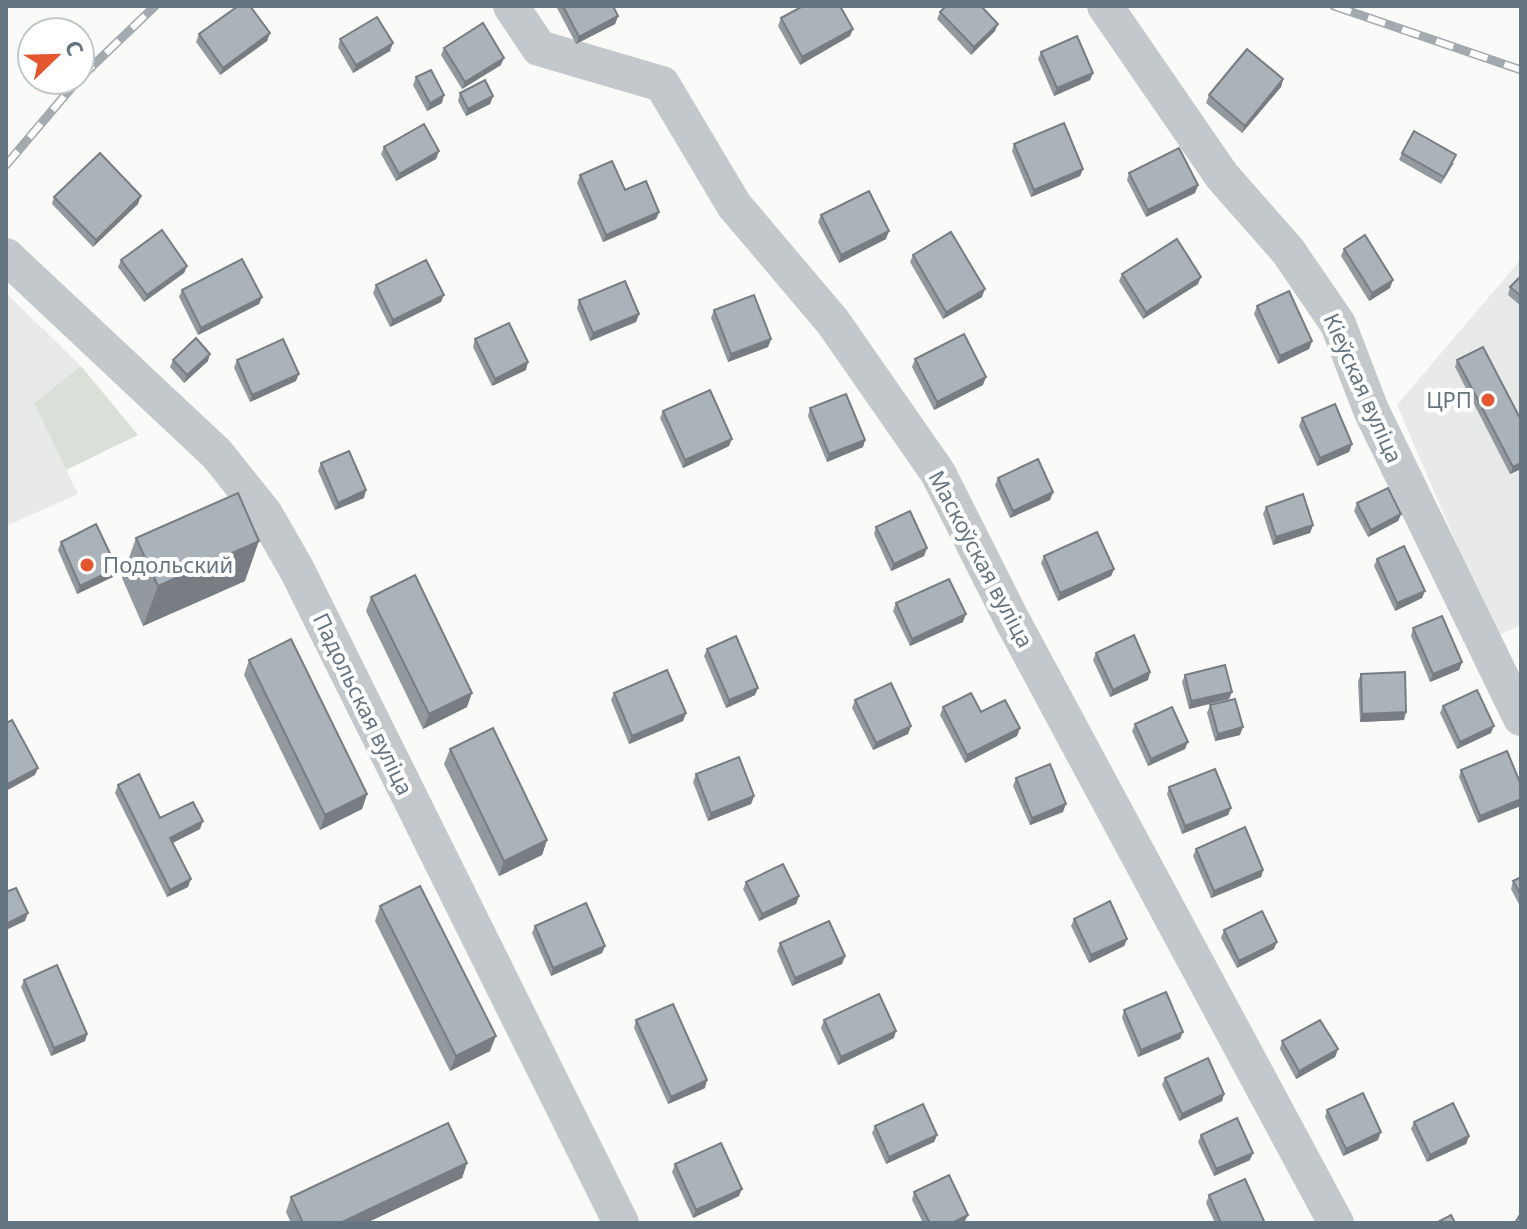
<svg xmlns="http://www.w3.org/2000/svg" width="1527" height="1229" viewBox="0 0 1527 1229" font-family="'Noto Sans',sans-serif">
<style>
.built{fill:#e8e9e9}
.green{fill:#dadfd7}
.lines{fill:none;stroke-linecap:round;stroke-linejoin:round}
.minor{stroke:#c3c8cc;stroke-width:36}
.rail-casing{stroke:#a2aab0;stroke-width:9}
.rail{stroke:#fff;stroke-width:6;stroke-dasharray:18;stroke-linecap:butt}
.wall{fill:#929a9f}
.shaded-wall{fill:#777d82}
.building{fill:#aab3b9;stroke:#777d82;stroke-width:2}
.poi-dot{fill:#e4572e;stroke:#fff;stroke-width:3}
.labels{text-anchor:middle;stroke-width:8;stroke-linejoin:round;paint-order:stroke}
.street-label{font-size:22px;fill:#657683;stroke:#fff}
.poi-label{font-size:22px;fill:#657683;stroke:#fff;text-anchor:end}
</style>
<rect width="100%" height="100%" fill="#fafaf8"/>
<g class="built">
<polygon points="1521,259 1521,625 1496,636 1397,405"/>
<polygon points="6,293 81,366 34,403 78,494 6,526"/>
</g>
<polygon class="green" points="81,366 138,435 66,470 34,403"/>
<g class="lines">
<g class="minor">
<polyline points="511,6 539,48 662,84 734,205 833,322 938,473 1011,618 1336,1223"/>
<polyline points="1105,6 1222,176 1288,251 1338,324 1371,410 1521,718"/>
<polyline points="6,256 217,454 265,514 297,570 621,1223"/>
</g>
<defs>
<g id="rail">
<polyline points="1334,6 1521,70"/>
<polyline points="80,78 155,6"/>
<polyline points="6,165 78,80"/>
</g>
</defs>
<use href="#rail" class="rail-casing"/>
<use href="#rail" class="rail"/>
</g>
<g class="wall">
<polygon points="556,6 613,6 618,16 615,24 576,44"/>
<polygon points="940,12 995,31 971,55 937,19"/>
<polygon points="781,18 850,36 800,65 778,26"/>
<polygon points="270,33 267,41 220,75 196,42 199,34"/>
<polygon points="340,39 390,51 353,73 338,47"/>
<polygon points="444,48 501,65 462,89 441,55"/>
<polygon points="1041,52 1093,73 1090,80 1054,96 1038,59"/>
<polygon points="416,77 442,103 427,111 413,85"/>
<polygon points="1283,79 1281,87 1242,133 1206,103 1209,95"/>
<polygon points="460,93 493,96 490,104 466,116 458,101"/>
<polygon points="1014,144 1083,169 1080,176 1031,197 1012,151"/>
<polygon points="384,147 439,151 436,159 396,181 381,154"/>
<polygon points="1402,153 1454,163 1441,184 1399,160"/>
<polygon points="1129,173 1198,185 1195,193 1146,217 1127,180"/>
<polygon points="580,175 625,190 659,212 656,219 603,242 577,183"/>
<polygon points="54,197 138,204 93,247 52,204"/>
<polygon points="821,215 886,239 839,263 818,222"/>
<polygon points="1344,249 1390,288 1369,301 1341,256"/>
<polygon points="913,255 982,297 943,319 910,262"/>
<polygon points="121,260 187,266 184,273 144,302 118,267"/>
<polygon points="1122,274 1198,284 1143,319 1119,281"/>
<polygon points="1521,276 1521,306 1508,295 1510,287"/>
<polygon points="376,285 441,302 390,327 373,293"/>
<polygon points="182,290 262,297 259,304 198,335 179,297"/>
<polygon points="579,300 639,314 636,322 590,341 577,308"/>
<polygon points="1257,306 1312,341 1309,349 1278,364 1254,314"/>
<polygon points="714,310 771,339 768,347 728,362 711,318"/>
<polygon points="475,339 526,370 492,386 473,347"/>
<polygon points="915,359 983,385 934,410 912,367"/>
<polygon points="173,360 208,361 184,383 170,367"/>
<polygon points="237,360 296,381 250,402 234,368"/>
<polygon points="1457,360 1521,469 1510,474 1455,367"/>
<polygon points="810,408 865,440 863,447 827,462 808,416"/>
<polygon points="663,411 729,446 683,468 660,418"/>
<polygon points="1302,418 1352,444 1349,452 1317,466 1299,426"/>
<polygon points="321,463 364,498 335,510 318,471"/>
<polygon points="998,478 1053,492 1050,500 1010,518 995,485"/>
<polygon points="1357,503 1401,514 1398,521 1368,537 1354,511"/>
<polygon points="1266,507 1313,525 1310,533 1273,545 1263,514"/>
<polygon points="876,527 924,556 891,571 874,534"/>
<polygon points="136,538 245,581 143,626 122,578"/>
<polygon points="61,542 115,576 77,594 58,550"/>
<polygon points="1044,556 1114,569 1111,576 1058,601 1041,563"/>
<polygon points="1377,559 1422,598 1395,611 1374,566"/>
<polygon points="371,597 467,707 423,729 366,611"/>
<polygon points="896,603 963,622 910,646 893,611"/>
<polygon points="1413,628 1462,662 1459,670 1430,682 1411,636"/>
<polygon points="707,649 755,695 726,708 704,656"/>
<polygon points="1096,653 1150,672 1148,680 1110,697 1093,660"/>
<polygon points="249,660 367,794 362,809 320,830 244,675"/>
<polygon points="1361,674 1404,720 1360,722 1358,681"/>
<polygon points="1185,675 1232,692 1229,699 1189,709 1182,682"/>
<polygon points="614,693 686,713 683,721 629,744 611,700"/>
<polygon points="855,700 911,726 908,734 873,750 852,708"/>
<polygon points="1210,705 1240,735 1215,741 1207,713"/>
<polygon points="1443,706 1491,733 1457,749 1440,713"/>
<polygon points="943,707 981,712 1017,736 965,763 940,715"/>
<polygon points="1135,724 1185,749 1148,766 1132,731"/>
<polygon points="450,749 547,840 542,855 499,876 444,764"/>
<polygon points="1507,751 1478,823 1459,777 1461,770"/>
<polygon points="696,774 754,796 751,804 708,821 693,782"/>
<polygon points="1016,778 1063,812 1030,825 1013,786"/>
<polygon points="118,785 160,818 200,829 173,843 188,887 167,897 115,793"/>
<polygon points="1169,787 1231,808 1228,815 1182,834 1167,794"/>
<polygon points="1196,849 1263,870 1261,877 1211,898 1193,856"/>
<polygon points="1521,877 1521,908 1511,889 1513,881"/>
<polygon points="746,882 799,896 796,904 759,921 743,889"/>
<polygon points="380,906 490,1051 450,1071 375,921"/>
<polygon points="1074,919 1127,939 1124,946 1089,963 1071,926"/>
<polygon points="535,926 605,946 602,953 551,976 532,933"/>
<polygon points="1224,930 1274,949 1237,968 1221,938"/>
<polygon points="780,943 845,956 842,964 792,986 777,951"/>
<polygon points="24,980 87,1034 85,1041 51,1056 21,987"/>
<polygon points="1124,1010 1180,1039 1138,1057 1122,1018"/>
<polygon points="636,1020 705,1088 668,1104 634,1028"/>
<polygon points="824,1020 894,1038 838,1065 821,1028"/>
<polygon points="1282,1041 1338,1049 1335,1057 1296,1079 1280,1049"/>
<polygon points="1165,1078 1224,1094 1222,1101 1179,1121 1162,1085"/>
<polygon points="1327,1110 1378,1140 1343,1156 1325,1117"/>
<polygon points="1414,1122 1469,1136 1466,1144 1427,1162 1411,1129"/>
<polygon points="875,1126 937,1135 934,1142 886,1164 872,1133"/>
<polygon points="1201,1135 1250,1160 1214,1176 1198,1142"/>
<polygon points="467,1163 462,1178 366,1223 291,1223 286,1212 291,1197"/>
<polygon points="675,1164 739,1196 693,1218 672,1172"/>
<polygon points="914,1192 966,1222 923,1223 912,1200"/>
<polygon points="1209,1195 1263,1223 1215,1223 1206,1203"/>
</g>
<g class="shaded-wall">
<polygon points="618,16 615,24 576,44 579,37"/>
<polygon points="998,24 995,31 971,55 974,47"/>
<polygon points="853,29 850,36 800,65 802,57"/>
<polygon points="270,33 267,41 220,75 223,68"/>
<polygon points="393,43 390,51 353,73 356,65"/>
<polygon points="504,58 501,65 462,89 465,82"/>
<polygon points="1093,73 1090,80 1054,96 1057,88"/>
<polygon points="1283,79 1281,87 1242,133 1245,126"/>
<polygon points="444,95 442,103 427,111 430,103"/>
<polygon points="493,96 490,104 466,116 468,109"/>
<polygon points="439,151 436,159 396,181 399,174"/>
<polygon points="1083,169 1080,176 1031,197 1034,190"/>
<polygon points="1198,185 1195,193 1146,217 1148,210"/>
<polygon points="141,196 138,204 93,247 96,240"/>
<polygon points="659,212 656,219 603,242 606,235"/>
<polygon points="889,231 886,239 839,263 841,255"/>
<polygon points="187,266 184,273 144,302 147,295"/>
<polygon points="1201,277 1198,284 1143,319 1146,312"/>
<polygon points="1393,280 1390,288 1369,301 1372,293"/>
<polygon points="985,289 982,297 943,319 946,312"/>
<polygon points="444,295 441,302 390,327 393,320"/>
<polygon points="262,297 259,304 198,335 201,328"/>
<polygon points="639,314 636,322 590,341 593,333"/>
<polygon points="771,339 768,347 728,362 731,354"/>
<polygon points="1312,341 1309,349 1278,364 1280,356"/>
<polygon points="210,354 208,361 184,383 187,375"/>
<polygon points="528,362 526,370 492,386 495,379"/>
<polygon points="299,374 296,381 250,402 252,395"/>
<polygon points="986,377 983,385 934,410 937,402"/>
<polygon points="732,439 729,446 683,468 685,460"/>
<polygon points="865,440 863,447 827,462 829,454"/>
<polygon points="1352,444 1349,452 1317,466 1320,458"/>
<polygon points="1521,463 1521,469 1510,474 1513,467"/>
<polygon points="366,490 364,498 335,510 338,503"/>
<polygon points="1053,492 1050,500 1010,518 1013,511"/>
<polygon points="1401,514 1398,521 1368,537 1371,530"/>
<polygon points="1313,525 1310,533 1273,545 1276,537"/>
<polygon points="259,541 245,581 143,626 158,586"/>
<polygon points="927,548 924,556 891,571 894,564"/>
<polygon points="117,568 115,576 77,594 80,586"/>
<polygon points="1114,569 1111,576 1058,601 1060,593"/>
<polygon points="1425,591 1422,598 1395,611 1397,603"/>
<polygon points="966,614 963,622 910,646 912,639"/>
<polygon points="1462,662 1459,670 1430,682 1433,674"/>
<polygon points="1150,672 1148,680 1110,697 1113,690"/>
<polygon points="758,688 755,695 726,708 729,700"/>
<polygon points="1232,692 1229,699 1189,709 1191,701"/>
<polygon points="472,693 467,707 423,729 429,714"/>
<polygon points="1406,712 1404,720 1360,722 1362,714"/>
<polygon points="686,713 683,721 629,744 632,736"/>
<polygon points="911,726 908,734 873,750 876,743"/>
<polygon points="1494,726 1491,733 1457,749 1460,742"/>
<polygon points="1243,727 1240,735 1215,741 1218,734"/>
<polygon points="1020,728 1017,736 965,763 967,755"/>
<polygon points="1188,742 1185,749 1148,766 1151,759"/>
<polygon points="38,768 35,775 6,791 6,785"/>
<polygon points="367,794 362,809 320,830 325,815"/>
<polygon points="754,796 751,804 708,821 711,813"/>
<polygon points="1521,799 1521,806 1478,823 1480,816"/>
<polygon points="1066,804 1063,812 1030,825 1032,818"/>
<polygon points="1231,808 1228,815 1182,834 1185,826"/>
<polygon points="203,821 200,829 168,845 170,838"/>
<polygon points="547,840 542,855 499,876 504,861"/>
<polygon points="1263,870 1261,877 1211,898 1214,891"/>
<polygon points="191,879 188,887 167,897 170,890"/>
<polygon points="799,896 796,904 759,921 762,914"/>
<polygon points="28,913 25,921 6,930 6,924"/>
<polygon points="1127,939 1124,946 1089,963 1091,955"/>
<polygon points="1277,942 1274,949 1237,968 1239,961"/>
<polygon points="605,946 602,953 551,976 553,968"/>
<polygon points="845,956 842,964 792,986 795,978"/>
<polygon points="896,1031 894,1038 838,1065 841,1057"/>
<polygon points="1183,1032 1180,1039 1138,1057 1141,1050"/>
<polygon points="87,1034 85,1041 51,1056 54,1048"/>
<polygon points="496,1036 490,1051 450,1071 456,1056"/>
<polygon points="1338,1049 1335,1057 1296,1079 1299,1071"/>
<polygon points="707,1080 705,1088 668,1104 671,1097"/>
<polygon points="1224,1094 1222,1101 1179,1121 1182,1114"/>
<polygon points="1381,1132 1378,1140 1343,1156 1346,1149"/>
<polygon points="937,1135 934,1142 886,1164 889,1157"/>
<polygon points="1469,1136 1466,1144 1427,1162 1430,1155"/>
<polygon points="1253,1153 1250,1160 1214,1176 1216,1169"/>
<polygon points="467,1163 462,1178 366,1223 340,1223"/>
<polygon points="742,1189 739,1196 693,1218 696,1210"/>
<polygon points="968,1215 964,1223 952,1223"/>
</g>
<g class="building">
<polygon points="238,6 250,6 270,33 223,68 199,34"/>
<polygon points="563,6 613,6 618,16 579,37"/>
<polygon points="803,6 840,6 853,29 802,57 781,18"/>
<polygon points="946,6 981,6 998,24 974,47 940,12"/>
<polygon points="377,17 393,43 356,65 340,39"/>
<polygon points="483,23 504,58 465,82 444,48"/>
<polygon points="1077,36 1093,73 1057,88 1041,52"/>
<polygon points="1247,49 1283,79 1245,126 1209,95"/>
<polygon points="431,70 444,95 430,103 416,77"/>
<polygon points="485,80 493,96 468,109 460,93"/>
<polygon points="1064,123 1083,169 1034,190 1014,144"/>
<polygon points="424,124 439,151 399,174 384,147"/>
<polygon points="1414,131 1456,155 1444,177 1402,153"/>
<polygon points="1179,148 1198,185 1148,210 1129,173"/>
<polygon points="100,153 141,196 96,240 54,197"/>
<polygon points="612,161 625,190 646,181 659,212 606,235 580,175"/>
<polygon points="869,191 889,231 841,255 821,215"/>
<polygon points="162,230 187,266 147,295 121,260"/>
<polygon points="951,232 985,289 946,312 913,255"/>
<polygon points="1365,235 1393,280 1372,293 1344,249"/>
<polygon points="1177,239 1201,277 1146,312 1122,274"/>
<polygon points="242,259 262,297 201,328 182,290"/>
<polygon points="426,260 444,295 393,320 376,285"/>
<polygon points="1521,276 1521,296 1510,287"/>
<polygon points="625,281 639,314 593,333 579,300"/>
<polygon points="1289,291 1312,341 1280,356 1257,306"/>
<polygon points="754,295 771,339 731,354 714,310"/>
<polygon points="509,323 528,362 495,379 475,339"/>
<polygon points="964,334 986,377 937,402 915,359"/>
<polygon points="196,338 210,354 187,375 173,360"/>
<polygon points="283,339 299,374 252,395 237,360"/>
<polygon points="1483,347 1521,420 1521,463 1513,467 1457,360"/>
<polygon points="710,390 732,439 685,460 663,411"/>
<polygon points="846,394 865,440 829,454 810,408"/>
<polygon points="1335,404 1352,444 1320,458 1302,418"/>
<polygon points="349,451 366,490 338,503 321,463"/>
<polygon points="1038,459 1053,492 1013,511 998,478"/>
<polygon points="1388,488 1401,514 1371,530 1357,503"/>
<polygon points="238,493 259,541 158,586 136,538"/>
<polygon points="1303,494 1313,525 1276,537 1266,507"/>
<polygon points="910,511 927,548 894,564 876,527"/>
<polygon points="96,524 117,568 80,586 61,542"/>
<polygon points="1097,532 1114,569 1060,593 1044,556"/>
<polygon points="1404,546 1425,591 1397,603 1377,559"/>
<polygon points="415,575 472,693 429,714 371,597"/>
<polygon points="949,579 966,614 912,639 896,603"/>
<polygon points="1442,616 1462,662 1433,674 1413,628"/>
<polygon points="1134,635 1150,672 1113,690 1096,653"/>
<polygon points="736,636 758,688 729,700 707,649"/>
<polygon points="291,639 367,794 325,815 249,660"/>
<polygon points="1225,665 1232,692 1191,701 1185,675"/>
<polygon points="667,670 686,713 632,736 614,693"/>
<polygon points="1405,672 1406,712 1362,714 1361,674"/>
<polygon points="891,683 911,726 876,743 855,700"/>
<polygon points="1477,690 1494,726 1460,742 1443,706"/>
<polygon points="971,693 981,712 1005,700 1020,728 967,755 943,707"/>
<polygon points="1235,699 1243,727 1218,734 1210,705"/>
<polygon points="1172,707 1188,742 1151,759 1135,724"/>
<polygon points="12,720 38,768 6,785 6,723"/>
<polygon points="493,728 547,840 504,861 450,749"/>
<polygon points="1507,751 1521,785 1521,799 1480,816 1461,770"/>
<polygon points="739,757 754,796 711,813 696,774"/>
<polygon points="1050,764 1066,804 1032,818 1016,778"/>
<polygon points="1215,769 1231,808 1185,826 1169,787"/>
<polygon points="139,774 160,818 193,802 203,821 170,838 191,879 170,890 118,785"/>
<polygon points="1245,827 1263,870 1214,891 1196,849"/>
<polygon points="783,864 799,896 762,914 746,882"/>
<polygon points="1521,877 1521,895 1513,881"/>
<polygon points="420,886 496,1036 456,1056 380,906"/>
<polygon points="16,888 28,913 6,924 6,892"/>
<polygon points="1110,901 1127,939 1091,955 1074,919"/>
<polygon points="586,903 605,946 553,968 535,926"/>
<polygon points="1262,911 1277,942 1239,961 1224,930"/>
<polygon points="829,921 845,956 795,978 780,943"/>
<polygon points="57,965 87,1034 54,1048 24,980"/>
<polygon points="1166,992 1183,1032 1141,1050 1124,1010"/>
<polygon points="879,994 896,1031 841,1057 824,1020"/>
<polygon points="673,1004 707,1080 671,1097 636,1020"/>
<polygon points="1320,1020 1338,1049 1299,1071 1282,1041"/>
<polygon points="1208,1058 1224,1094 1182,1114 1165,1078"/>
<polygon points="1363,1093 1381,1132 1346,1149 1327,1110"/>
<polygon points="1453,1103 1469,1136 1430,1155 1414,1122"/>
<polygon points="923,1104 937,1135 889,1157 875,1126"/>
<polygon points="1237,1118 1253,1153 1216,1169 1201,1135"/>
<polygon points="448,1123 467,1163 340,1223 303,1223 291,1197"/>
<polygon points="721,1143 742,1189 696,1210 675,1164"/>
<polygon points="949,1175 968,1215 952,1223 930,1223 914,1192"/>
<polygon points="1245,1179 1264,1221 1260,1223 1221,1223 1209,1195"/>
<polygon points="1521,1213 1521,1223 1515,1223"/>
<polygon points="1451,1215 1455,1223 1436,1223"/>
</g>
<g class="poi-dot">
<circle cx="1488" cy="400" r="8"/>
<circle cx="87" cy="565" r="8"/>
</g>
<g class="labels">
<g class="street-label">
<text transform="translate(1363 388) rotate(66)" y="8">Кіеўская вуліца</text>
<text transform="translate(981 559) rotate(62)" y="8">Маскоўская вуліца</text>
<text transform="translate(363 704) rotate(64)" y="8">Падольская вуліца</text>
</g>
<g class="poi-label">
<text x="1472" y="408">ЦРП</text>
<text x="103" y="573" text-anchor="start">Подольский</text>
</g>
</g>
<rect width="1527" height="1229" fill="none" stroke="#657683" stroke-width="16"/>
<g transform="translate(56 56) rotate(67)"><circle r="38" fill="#ffffff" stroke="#c1c8cd" stroke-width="2"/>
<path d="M0-6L14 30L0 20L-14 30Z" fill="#e4572e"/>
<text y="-12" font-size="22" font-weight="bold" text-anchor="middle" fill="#657683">С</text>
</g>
</svg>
